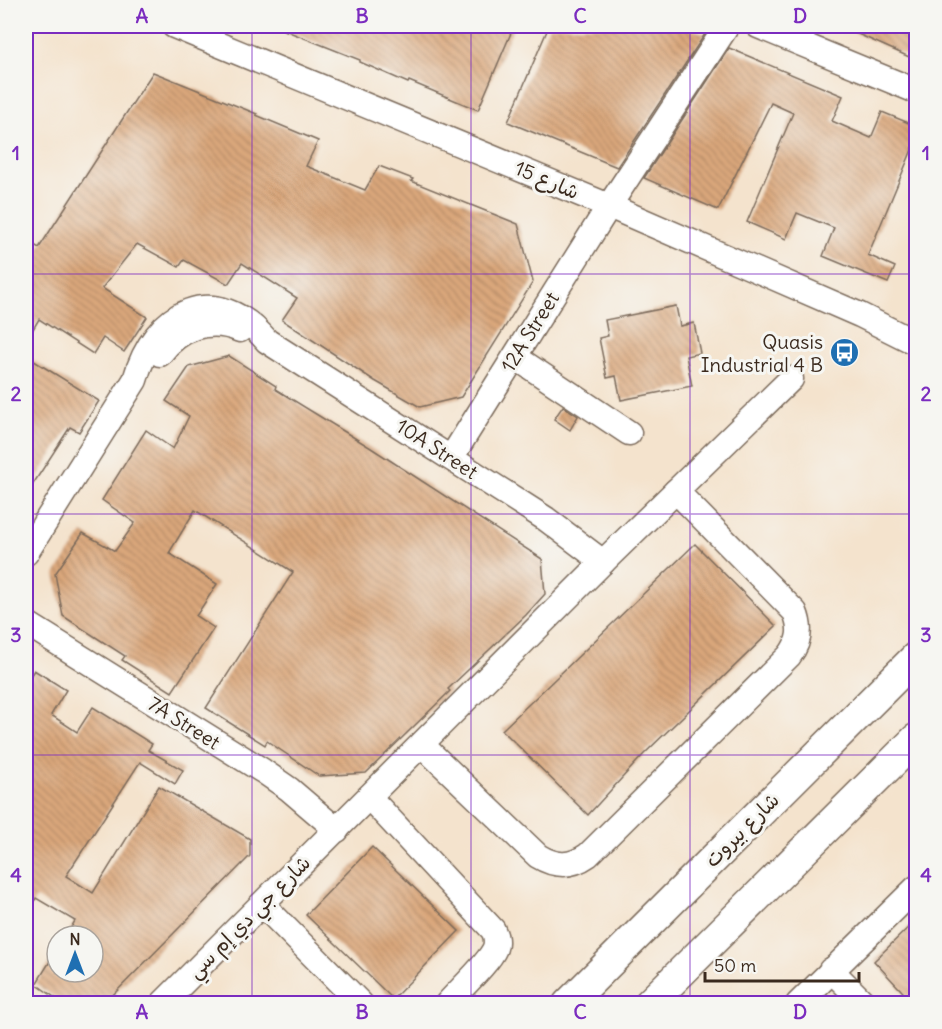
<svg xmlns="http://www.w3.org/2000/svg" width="942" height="1029" viewBox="0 0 942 1029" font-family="Delius,'Playpen Sans Arabic',sans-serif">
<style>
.building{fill:url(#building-back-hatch)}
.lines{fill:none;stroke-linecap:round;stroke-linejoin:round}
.minor-casing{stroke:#7c6b5b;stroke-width:27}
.major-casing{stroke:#7c6b5b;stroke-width:33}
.minor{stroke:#fff;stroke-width:24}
.major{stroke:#fff;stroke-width:30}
.grid{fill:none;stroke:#7b2cbf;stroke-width:1.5;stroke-opacity:0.55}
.labels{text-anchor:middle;stroke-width:6;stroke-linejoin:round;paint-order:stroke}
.street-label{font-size:20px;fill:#3b2a1e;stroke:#f6f6f2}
.poi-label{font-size:20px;fill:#3b2a1e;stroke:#f6f6f2;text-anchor:end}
.neatline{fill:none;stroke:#7b2cbf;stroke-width:2}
.grid-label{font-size:20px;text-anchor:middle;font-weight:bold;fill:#7b2cbf}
</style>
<defs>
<pattern id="building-back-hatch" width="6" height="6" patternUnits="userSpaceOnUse" patternTransform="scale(1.5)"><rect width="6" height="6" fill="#daa77c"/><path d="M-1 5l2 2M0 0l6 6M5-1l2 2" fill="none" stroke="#b28865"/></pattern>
</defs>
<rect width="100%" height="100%" fill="#f6f6f2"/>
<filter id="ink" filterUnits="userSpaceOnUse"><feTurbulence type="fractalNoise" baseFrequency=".0167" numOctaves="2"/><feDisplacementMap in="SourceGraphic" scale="12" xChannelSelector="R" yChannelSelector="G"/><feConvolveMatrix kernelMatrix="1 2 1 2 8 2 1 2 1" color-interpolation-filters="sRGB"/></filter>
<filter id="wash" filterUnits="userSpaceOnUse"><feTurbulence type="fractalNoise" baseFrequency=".008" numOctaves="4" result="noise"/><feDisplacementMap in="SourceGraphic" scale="24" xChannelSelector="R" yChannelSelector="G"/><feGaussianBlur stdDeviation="1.35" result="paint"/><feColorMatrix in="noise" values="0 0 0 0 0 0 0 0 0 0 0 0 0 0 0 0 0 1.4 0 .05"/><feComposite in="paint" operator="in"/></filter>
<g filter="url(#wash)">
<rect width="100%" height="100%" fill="#f4e3cd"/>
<g id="blocks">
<g class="building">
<polygon points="274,26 514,26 478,110 409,81 408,83 360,62 360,60"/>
<polygon points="549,26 683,26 705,34 617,167 508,122"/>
<polygon points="840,26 916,26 916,60"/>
<polygon points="729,48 843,96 832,121 871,138 882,112 916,126 916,140 868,255 895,267 888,283 823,256 834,228 797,213 786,239 747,222 793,113 771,103 718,210 644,178"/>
<polygon points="153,72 257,114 256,115 318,141 306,166 365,190 379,166 413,179 411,181 518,224 533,282 461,397 420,407 375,381 282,320 297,298 242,263 228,284 184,260 179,267 137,244 102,288 147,317 124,352 103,338 93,354 39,319 26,341 26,240 39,248"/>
<polygon points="676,306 680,326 694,323 700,353 686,356 692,386 621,400 616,376 607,378 599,338 608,336 605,320"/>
<polygon points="26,356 99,401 79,432 70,427 26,495"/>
<polygon points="229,356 276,386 275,389 371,448 542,559 545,594 526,615 448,689 450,691 366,773 319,776 267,741 265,745 206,708 293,572 195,510 169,553 217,584 196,616 214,628 172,692 122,660 125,656 63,616 55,574 83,533 115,551 135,523 102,500 146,430 173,449 189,416 166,401 189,367"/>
<polygon points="563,406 578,416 570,430 554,419"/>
<polygon points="695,544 776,626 644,754 588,815 502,730"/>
<polygon points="34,670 66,690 51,715 77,732 93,707 152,744 148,750 183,770 175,784 140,762 66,876 93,893 159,786 250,839 250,856 104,1004 64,1004 36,984 57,950 57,972 93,972 93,936 66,936 75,921 36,898 26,915 26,683"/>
<polygon points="372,847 459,931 393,999 306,915"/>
<polygon points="916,920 916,1004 914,1004 874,961"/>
</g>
</g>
</g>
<g filter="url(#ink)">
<use href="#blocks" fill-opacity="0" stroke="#7c6b5b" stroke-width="1.5"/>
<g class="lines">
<defs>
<g id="minor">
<polyline points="174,26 609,206 860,315 916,343"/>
<polyline points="758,26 916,91"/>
<path d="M160 354C179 328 210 317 240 330"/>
<polyline points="515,357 629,433"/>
<polyline points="451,458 609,206 727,26"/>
<path d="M26 553 135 380C154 311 215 279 267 341L546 519 603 562"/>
<polyline points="26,623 263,771 289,789 337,830"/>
<path d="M422 745 538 856C556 867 571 867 588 855L789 656C800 642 802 629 795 612L676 491"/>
<path d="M369 797 493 930C496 936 497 942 495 948 489 963 459 990 447 1004"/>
<polyline points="262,904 361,1004"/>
<polyline points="831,970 865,1004"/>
<polyline points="162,1004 603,562 791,379"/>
<polyline points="798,1004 916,888"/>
</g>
<g id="major">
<polyline points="568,1004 916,657"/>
<polyline points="649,1004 916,739"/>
</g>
</defs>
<use href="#minor" class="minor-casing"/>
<use href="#major" class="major-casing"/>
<use href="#minor" class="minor"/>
<use href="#major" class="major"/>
</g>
</g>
<path class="grid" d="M252 26V1004M471 26V1004M690 26V1004M26 274H916M26 514H916M26 755H916"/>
<defs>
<symbol id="bus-disc" viewBox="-11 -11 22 22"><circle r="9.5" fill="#1f6fb2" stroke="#f6f6f2"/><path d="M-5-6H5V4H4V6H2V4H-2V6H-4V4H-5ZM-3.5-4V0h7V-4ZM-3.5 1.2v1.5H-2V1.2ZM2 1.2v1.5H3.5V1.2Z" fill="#fff"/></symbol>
</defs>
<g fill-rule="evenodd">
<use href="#bus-disc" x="828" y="336" width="33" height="33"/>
</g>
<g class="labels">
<g class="street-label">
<text transform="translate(547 180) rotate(23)" y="7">شارع 15</text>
<text transform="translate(530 332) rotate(-58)" y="7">12A Street</text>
<text transform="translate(437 449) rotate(33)" y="7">10A Street</text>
<text transform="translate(184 723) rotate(32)" y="7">7A Street</text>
<text transform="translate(742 830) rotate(-45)" y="7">شارع بيروت</text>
<text transform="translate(249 917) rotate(-45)" y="7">شارع جي دي إم سي</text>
</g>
<g class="poi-label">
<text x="823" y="349">Quasis<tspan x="823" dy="23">Industrial 4 B</tspan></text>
</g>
</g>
<rect width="942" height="1029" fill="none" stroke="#f6f6f2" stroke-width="66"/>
<g transform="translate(75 954)"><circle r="28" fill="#f6f6f2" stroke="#aba49d" stroke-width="1.5"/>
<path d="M0-4.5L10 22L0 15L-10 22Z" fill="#1f6fb2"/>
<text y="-9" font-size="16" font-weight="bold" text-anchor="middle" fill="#3b2a1e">N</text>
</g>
<path d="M705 972v9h154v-9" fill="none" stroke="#3b2a1e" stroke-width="3"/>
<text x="714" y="972" font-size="18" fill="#3b2a1e" stroke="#f6f6f2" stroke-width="4.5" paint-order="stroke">50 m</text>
<rect x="33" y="33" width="876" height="963" class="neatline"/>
<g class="grid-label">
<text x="142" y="23">A</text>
<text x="362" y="23">B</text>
<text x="580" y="23">C</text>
<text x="800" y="23">D</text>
<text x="16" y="160">1</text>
<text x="926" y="160">1</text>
<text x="16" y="401">2</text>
<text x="926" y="401">2</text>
<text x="16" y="642">3</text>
<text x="926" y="642">3</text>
<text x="16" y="882">4</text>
<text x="926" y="882">4</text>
<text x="142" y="1019">A</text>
<text x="362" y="1019">B</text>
<text x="580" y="1019">C</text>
<text x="800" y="1019">D</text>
</g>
</svg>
